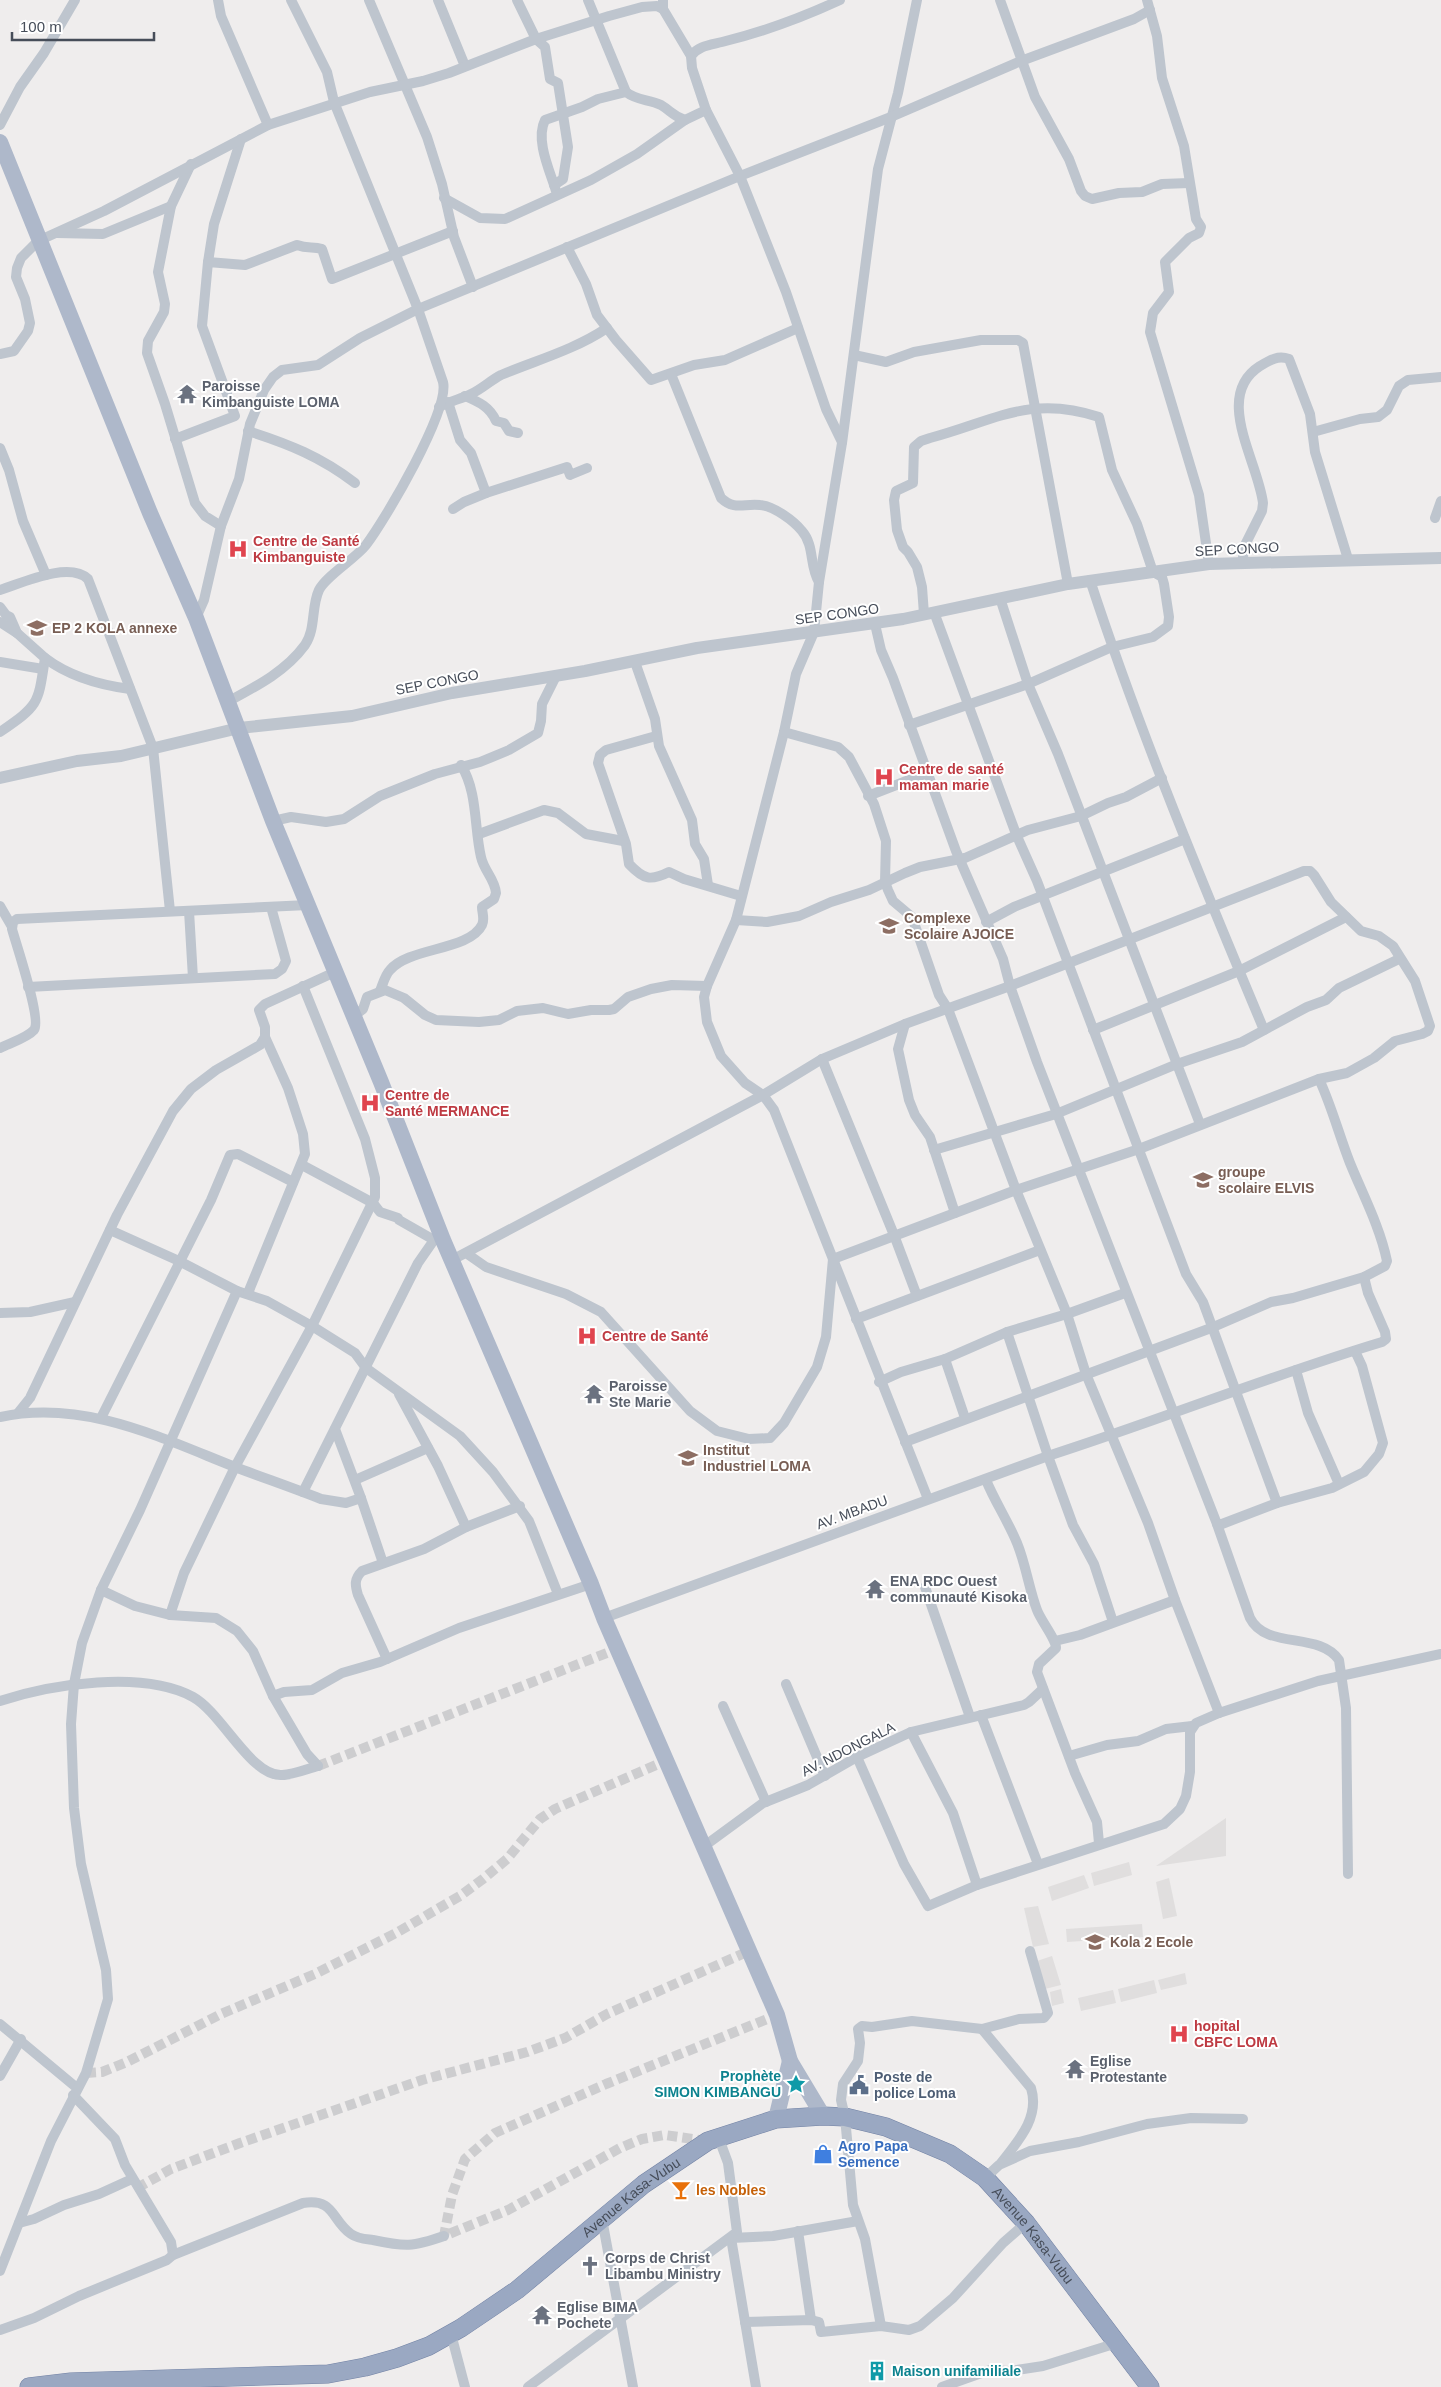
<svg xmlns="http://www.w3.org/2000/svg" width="1441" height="2387" viewBox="0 0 1441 2387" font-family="Helvetica,sans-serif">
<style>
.education{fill:#e0dede}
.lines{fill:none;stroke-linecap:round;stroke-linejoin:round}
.minor-tunnel{stroke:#cdcdcf;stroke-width:10;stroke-dasharray:10 5;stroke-linecap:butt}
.trunk-casing{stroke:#7383a5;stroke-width:19}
.minor{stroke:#bec5ce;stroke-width:10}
.tertiary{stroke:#bec5ce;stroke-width:12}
.primary{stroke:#aeb8ca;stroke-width:16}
.trunk{stroke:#9aa8c2;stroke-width:18}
.labels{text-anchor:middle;stroke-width:4;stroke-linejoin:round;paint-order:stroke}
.worship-label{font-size:14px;font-weight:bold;fill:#5b616d;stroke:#fff;text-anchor:start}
.health-label{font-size:14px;font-weight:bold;fill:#be3a42;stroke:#fff;text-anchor:start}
.street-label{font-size:14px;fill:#464d59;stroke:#fff}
.education-label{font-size:14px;font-weight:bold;fill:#785e54;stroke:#fff;text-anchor:start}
.culture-label{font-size:14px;font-weight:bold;fill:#0d838f;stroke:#fff;text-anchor:end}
.service-label{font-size:14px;font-weight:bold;fill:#4e5e75;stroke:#fff;text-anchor:start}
.shop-label{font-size:14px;font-weight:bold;fill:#366cbe;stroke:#fff;text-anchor:start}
.food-label{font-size:14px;font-weight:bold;fill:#c56008;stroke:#fff;text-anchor:start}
</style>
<rect width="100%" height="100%" fill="#efeded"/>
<g class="education">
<polygon points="1226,1818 1226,1856 1156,1866"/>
<polygon points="1129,1862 1132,1875 1094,1886 1091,1873"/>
<polygon points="1084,1875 1089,1888 1052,1901 1048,1887"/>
<polygon points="1169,1878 1177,1916 1163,1919 1156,1882"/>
<polygon points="1038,1906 1049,1944 1033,1947 1024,1908"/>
<polygon points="1142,1924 1143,1937 1067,1942 1066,1929"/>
<polygon points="1052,1956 1061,1985 1045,1989 1037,1961"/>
<polygon points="1185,1973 1187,1984 1161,1990 1158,1980"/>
<polygon points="1154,1980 1157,1993 1121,2002 1118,1989"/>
<polygon points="1061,1989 1064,2003 1052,2006 1050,1992"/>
<polygon points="1113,1990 1116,2003 1081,2011 1078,1998"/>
</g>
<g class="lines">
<g class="minor-tunnel">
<polyline points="318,1766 617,1649"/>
<polyline points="86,2073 102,2072 127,2062 221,2014 315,1974 396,1933 460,1896 483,1879 507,1859 540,1819 555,1809 665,1761"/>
<polyline points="707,2141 665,2135 642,2139 620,2148 508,2210 444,2236 452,2195 465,2159 495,2133 606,2084 777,2015"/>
<polyline points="137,2188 171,2169 240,2143 422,2080 527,2052 565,2038 607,2014 749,1951"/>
</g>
<defs>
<g id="trunk">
<path id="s1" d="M29 2387 71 2382 328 2374 365 2367 397 2358 429 2346 461 2328 517 2290 644 2184 708 2141 776 2119 823 2116 845 2117 886 2127 950 2154 985 2178 1026 2223 1150 2387"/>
</g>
</defs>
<use href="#trunk" class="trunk-casing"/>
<g class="minor">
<polyline points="218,0 221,16 268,125"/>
<polyline points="369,0 427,137 442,184 454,237 473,287"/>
<polyline points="438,0 465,66"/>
<polyline points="517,0 536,39 545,47 550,79 558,83 568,147 563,179 554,185"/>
<path d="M588 0 626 92C637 101 649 99 661 105 671 111 673 116 685 120"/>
<polyline points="663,0 663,9 691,56 692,68 706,110 740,176 786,292 826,409 842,442"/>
<polyline points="917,0 898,93 878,169 842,443 819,582 814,632 796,674 784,732 736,920 707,986 704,997 707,1022 721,1056 745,1083 763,1095 774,1110 928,1499"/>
<polyline points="1000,0 1035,97 1069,159 1081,191 1085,196 1092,199 1119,193 1142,192 1162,184 1189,183"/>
<polyline points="1147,0 1157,36 1162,78 1184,146 1196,219 1201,227 1199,233 1189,238 1165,262 1169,292 1153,313 1150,332 1199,495 1209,564"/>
<path d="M691 56C698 46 710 45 722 42 763 32 801 18 840 0"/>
<polyline points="0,125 20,87 44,53 75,0"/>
<polyline points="191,164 171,206 158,272 165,304 164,312 148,341 147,353 165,404 195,503 205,516 221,526"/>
<path d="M556 191C550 171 535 140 545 120L582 107 598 99 626 92"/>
<polyline points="444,198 480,218 505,219 591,180 637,154 685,120 706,110"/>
<polyline points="57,233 103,234 171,206"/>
<polyline points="567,247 586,284 597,315 616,340 651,380 694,365 725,360 798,328"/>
<polyline points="208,262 214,224 241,139"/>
<polyline points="0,354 14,351 28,331 30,323 25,299 16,277 17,268 21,258 38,241 104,211 268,125 370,92 423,81 449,73 536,39 609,16 642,7 657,6 663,9"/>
<polyline points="854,355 886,362 914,352 981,340 1018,340 1023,343 1068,584"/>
<path d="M671 374 721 498C735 511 744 503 760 505 774 506 794 521 802 531 815 546 809 566 819 582"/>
<path d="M465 396C479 402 490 407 496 421L504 423 509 431 518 433"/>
<polyline points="448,402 460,440 471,453 486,493 464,502 453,509"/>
<path d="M439 407C450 401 461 399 471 394 482 389 491 380 501 375 537 360 574 350 607 328"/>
<path d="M248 431C289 444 321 457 355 483"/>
<polyline points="1313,432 1360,419 1378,417 1387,410 1399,386 1408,380 1441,377"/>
<path d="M175 439 235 416 202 326 208 262 245 265 297 245C308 249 313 246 322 249L332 279 453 231"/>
<polyline points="0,448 9,470 23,521 46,575"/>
<polyline points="486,493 567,467 570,475 587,468"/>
<polyline points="1435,518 1441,501"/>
<path d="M1242 563 1245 545 1262 511 1263 503C1258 461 1213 396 1260 366 1270 360 1278 355 1289 359L1310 414 1315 452 1348 559"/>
<path d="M1090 580C1140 733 1202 882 1264 1030"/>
<path d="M0 590C22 583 69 561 88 579L153 748 170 911"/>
<polyline points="1000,598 1028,684 1058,754 1200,1124"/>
<path d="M0 607 6 615 10 617 17 633 45 658C38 705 39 705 0 732"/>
<polyline points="934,612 1016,834 1037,881 1186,1274 1203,1302 1277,1503"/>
<polyline points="196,618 204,600 221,526 239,479 250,424 264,390 273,377 282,370 318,365 360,338 418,309 740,176 891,117 1021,61 1134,19 1150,10"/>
<polyline points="0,622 17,633"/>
<path d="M875 624 881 650 893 678 956 851 1003 959 1010 986 1037 1062 1217 1524 1250 1618C1266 1650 1319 1631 1339 1660L1346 1708 1348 1874"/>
<path d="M45 658C70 677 99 685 130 689"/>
<polyline points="0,662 43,669"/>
<polyline points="635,662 655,719 659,746 692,820 695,844 704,859 708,885"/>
<path d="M229 701C257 686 286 671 305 645 316 629 311 607 319 590 326 576 355 559 366 545 385 520 450 410 443 382L418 309 334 102 327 72 291 0"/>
<path d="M909 725 1028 684 1112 647 1153 637 1168 626 1169 617 1164 584 1162 577 1153 572 1137 524 1112 470 1099 417C1030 394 994 421 930 438L921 441 914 447 913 483 896 491 894 500 897 530 903 547 908 552 917 567 922 587 924 614"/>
<polyline points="784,732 838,747 849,757 874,804 886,841 885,882 888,890 893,901 912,917 939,995 948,1009 1016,1190 1067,1314 1086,1374 1148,1523 1175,1600 1219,1713"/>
<path d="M656 736 606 750 600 755 598 763 626 844 629 864C644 880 651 881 669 872L684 879 741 896"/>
<polyline points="868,796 927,773"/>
<polyline points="273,821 291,817 326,822 344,819 380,796 435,774 480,762 509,750 538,733 541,721 542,704 556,676"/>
<polyline points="479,834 544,810 558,813 586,834 623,841"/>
<polyline points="0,906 11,925"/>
<polyline points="189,911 193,978"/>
<polyline points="736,920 767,922 799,916 831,902 869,890 905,873 920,867 965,858 1028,830 1081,816 1108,803 1126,797 1162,778"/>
<polyline points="986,922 1014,907 1185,839"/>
<polyline points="28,987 275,974 282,969 286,961 271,907"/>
<path d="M380 991C383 984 385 975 390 970 409 947 469 951 482 925 485 919 482 913 482 907L494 899 496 893C495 879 484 871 481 857 474 828 478 792 461 765"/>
<polyline points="354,1016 363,1009 367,997 385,990 404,998 425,1015 436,1020 479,1022 499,1020 517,1011 543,1008 568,1014 591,1010 609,1010 614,1009 628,997 651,989 672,985 707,986"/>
<polyline points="905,1024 898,1049 909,1100 915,1115 930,1137 955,1213"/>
<polyline points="1093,1030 1239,971 1346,917"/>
<path d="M0 1048C10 1043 27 1038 34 1030 42 1020 16 944 12 929L13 922 17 919 308 905"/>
<polyline points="822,1059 894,1235 917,1296"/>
<polyline points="934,1150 1056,1114 1177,1064 1242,1042 1307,1007 1326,1000 1339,988 1399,959"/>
<polyline points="302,1165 373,1203 380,1212 398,1218 399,1220 434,1240"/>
<polyline points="110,1230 179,1261 237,1291 267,1301 312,1326 355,1353 366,1368 460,1436 493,1472 529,1521 558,1594"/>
<polyline points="452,1260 763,1095 822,1059 905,1024 1010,986 1304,871 1310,871 1314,875 1331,902 1361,931 1379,936 1393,946 1415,981 1430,1026 1428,1031 1422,1034 1395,1041 1374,1058 1347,1073 1319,1079 1139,1149 1016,1190 833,1259 826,1337 817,1367 784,1423 770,1438 749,1439 717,1431 690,1411 601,1312 566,1294 486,1267 466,1253"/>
<polyline points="248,1293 305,1154 303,1134 288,1088 265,1037 265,1027 259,1010 265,1004 335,972"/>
<polyline points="0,1313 30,1312 75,1302"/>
<polyline points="856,1319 1040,1250"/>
<polyline points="1007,1332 1048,1456 1073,1525 1094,1564 1113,1622"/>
<polyline points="945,1359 965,1418"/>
<polyline points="1296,1370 1308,1413 1339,1484"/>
<polyline points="879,1382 901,1372 945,1359 1007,1332 1067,1314 1125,1293"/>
<polyline points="399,1394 438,1466 466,1527"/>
<polyline points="18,1413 30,1398 117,1215 173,1111 191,1089 216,1070 260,1045 265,1037"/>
<path d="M0 1417C83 1399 159 1437 235 1467 264 1478 293 1488 321 1499L346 1503 361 1498 335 1429"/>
<polyline points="101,1418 211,1200 230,1155 238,1154 293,1182"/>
<path d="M905 1442 1211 1328 1271 1302 1293 1298 1364 1277 1385 1266 1387 1261C1380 1227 1363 1195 1350 1163 1339 1135 1332 1107 1319 1079"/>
<polyline points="355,1480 428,1448"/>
<path d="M986 1480C995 1502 1008 1521 1017 1543 1026 1565 1029 1589 1037 1610 1041 1621 1056 1639 1056 1648L1039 1664 1037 1672 1075 1773 1097 1822 1099 1843"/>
<polyline points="303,1492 418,1263 434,1240 443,1240"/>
<polyline points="361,1498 383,1563"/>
<polyline points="1217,1524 1222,1524 1277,1503 1332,1488 1364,1472 1379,1454 1383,1443 1362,1366 1355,1351"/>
<polyline points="925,1587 970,1717"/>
<polyline points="101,1590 135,1606 170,1615 184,1573 235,1467 312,1326 375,1197 375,1178 365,1139 303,986"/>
<polyline points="170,1615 216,1618 237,1631 253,1651 273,1696 307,1754 318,1766"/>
<path d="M604 1618 1048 1456C1160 1420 1269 1376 1382 1342L1386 1339 1385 1332 1368 1293 1364 1277"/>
<polyline points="1055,1641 1080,1635 1175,1600"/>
<path d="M387 1659 358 1595C355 1585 354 1579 362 1571L424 1549 466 1527 520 1506"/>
<polyline points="786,1684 825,1776"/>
<polyline points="273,1696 284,1692 312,1690 342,1673 380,1662 459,1628 591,1584"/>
<path d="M0 1701C52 1684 143 1670 193 1697 222 1713 251 1777 282 1775 293 1775 307 1769 318 1766"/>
<polyline points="723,1706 766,1802"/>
<polyline points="981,1715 1038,1864"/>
<polyline points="911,1732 953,1813 977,1885"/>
<polyline points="1069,1756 1107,1745 1138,1741 1166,1729 1192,1726"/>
<polyline points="857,1757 904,1864 928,1906 977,1885 1164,1824 1180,1809 1186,1796 1190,1772 1190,1732 1196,1723 1219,1713 1318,1681 1441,1654"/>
<polyline points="703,1847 763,1803 808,1785 857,1757 911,1732 1024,1705 1029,1702 1043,1689"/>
<polyline points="0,2024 77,2088"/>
<path d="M982 2029 1031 2088C1040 2117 1019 2140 1001 2163"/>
<polyline points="0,2076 21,2039"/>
<polyline points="73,2095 115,2139 125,2165 171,2242 173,2255"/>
<polyline points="985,2178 999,2165 1030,2151 1079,2142 1147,2124 1191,2118 1243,2119"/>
<polyline points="602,2219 633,2387"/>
<polyline points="19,2223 34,2219 64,2205 99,2194 132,2179"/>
<polyline points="798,2231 811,2320"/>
<polyline points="731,2238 756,2387"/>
<polyline points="731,2238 773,2236 858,2221"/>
<polyline points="0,2271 51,2141 86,2073 108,1999 106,1970 81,1864 74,1808 71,1724 74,1684 82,1643 101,1590 140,1510 237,1291"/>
<polyline points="745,2322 811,2320 819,2322 821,2332 881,2326 909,2330 920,2326 953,2298 1003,2243 1026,2223"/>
<polyline points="881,2326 865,2239 853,2205 845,2117 841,2100 843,2084 858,2061 860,2043 858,2029 862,2026 872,2027 912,2021 982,2029 1019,2019 1044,2018 1048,2013 1030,1951"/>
<path d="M0 2330 34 2318 79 2296 167 2260 173 2255 303 2203C335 2198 331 2220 351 2234 358 2239 365 2239 373 2240 406 2247 412 2247 444 2236"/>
<polyline points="451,2334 465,2387"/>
<polyline points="528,2387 737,2232 728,2163 718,2136"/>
<polyline points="942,2387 990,2370 1010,2371 1043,2366 1117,2343"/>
</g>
<polyline class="tertiary" points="0,778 77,761 121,756 239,728 352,716 452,693 585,671 697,648 903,619 1068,584 1209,564 1441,558"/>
<g class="primary">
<polyline points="0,142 150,513 196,618 273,821 381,1082 443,1240 591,1584 604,1618 777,2015 790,2061 823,2116"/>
<polyline points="776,2119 790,2061"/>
</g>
<use href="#trunk" class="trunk"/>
</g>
<defs>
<symbol id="temple-bare" viewBox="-9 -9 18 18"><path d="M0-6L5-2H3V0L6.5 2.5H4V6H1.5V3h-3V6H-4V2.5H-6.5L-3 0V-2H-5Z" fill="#6b7280" stroke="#fff" stroke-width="2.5" paint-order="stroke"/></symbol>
<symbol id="hospital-bare" viewBox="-9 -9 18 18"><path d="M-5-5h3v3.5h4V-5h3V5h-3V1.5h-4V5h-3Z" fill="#e0444e" stroke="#fff" stroke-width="2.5" paint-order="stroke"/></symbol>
<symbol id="school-bare" viewBox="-9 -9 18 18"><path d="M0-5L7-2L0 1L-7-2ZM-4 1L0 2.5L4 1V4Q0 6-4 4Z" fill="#8d6e63" stroke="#fff" stroke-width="2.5" paint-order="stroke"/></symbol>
<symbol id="sight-bare" viewBox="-9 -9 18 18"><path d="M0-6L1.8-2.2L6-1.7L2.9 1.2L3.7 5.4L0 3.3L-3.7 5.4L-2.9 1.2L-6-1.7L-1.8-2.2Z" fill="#0f9aa8" stroke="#fff" stroke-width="2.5" paint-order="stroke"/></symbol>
<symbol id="civic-bare" viewBox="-9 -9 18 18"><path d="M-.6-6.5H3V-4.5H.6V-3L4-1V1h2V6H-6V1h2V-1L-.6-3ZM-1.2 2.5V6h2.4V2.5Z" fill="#5c6f8a" stroke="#fff" stroke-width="2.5" paint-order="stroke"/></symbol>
<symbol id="shop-bare" viewBox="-9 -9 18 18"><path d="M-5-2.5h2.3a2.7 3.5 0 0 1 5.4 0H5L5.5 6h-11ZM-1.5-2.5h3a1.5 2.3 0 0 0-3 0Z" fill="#3f7fe0" stroke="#fff" stroke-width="2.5" paint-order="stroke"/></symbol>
<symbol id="bar-bare" viewBox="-9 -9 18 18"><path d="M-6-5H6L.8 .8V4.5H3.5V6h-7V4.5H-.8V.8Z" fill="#e8710a" stroke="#fff" stroke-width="2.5" paint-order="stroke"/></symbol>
<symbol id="church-bare" viewBox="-9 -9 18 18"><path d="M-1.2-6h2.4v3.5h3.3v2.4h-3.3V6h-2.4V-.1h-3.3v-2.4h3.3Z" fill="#6b7280" stroke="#fff" stroke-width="2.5" paint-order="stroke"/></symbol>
<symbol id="building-bare" viewBox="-9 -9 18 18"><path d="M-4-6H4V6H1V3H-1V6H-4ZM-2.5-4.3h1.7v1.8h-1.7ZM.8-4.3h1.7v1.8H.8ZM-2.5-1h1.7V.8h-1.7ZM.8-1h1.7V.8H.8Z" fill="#0f9aa8" stroke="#fff" stroke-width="2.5" paint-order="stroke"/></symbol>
</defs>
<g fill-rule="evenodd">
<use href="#temple-bare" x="173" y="380" width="28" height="28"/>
<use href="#hospital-bare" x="224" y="535" width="28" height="28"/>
<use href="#school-bare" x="23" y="614" width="28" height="28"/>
<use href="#hospital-bare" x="870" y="763" width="28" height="28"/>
<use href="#school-bare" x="875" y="912" width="28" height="28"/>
<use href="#hospital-bare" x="356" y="1089" width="28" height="28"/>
<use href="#school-bare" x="1189" y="1166" width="28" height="28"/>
<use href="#hospital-bare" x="573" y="1322" width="28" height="28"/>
<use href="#temple-bare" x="580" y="1380" width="28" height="28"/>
<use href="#school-bare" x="674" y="1444" width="28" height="28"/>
<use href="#temple-bare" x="861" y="1575" width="28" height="28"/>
<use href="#school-bare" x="1081" y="1928" width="28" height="28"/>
<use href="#hospital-bare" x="1165" y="2020" width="28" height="28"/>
<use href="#temple-bare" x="1061" y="2055" width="28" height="28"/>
<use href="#sight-bare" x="782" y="2070" width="28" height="28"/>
<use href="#civic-bare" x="845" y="2071" width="28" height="28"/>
<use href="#shop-bare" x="809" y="2140" width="28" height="28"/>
<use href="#bar-bare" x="667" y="2176" width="28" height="28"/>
<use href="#church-bare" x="576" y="2252" width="28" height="28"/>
<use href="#temple-bare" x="528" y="2301" width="28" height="28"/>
<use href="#building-bare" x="863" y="2357" width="28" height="28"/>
</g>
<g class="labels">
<g class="worship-label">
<text x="202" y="391">Paroisse<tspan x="202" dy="16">Kimbanguiste LOMA</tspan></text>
<text x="609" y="1391">Paroisse<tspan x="609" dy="16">Ste Marie</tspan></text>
<text x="890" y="1586">ENA RDC Ouest<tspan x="890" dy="16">communauté Kisoka</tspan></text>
<text x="1090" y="2066">Eglise<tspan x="1090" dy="16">Protestante</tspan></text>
<text x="605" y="2263">Corps de Christ<tspan x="605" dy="16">Libambu Ministry</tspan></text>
<text x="557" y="2312">Eglise BIMA<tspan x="557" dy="16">Pochete</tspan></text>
</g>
<g class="health-label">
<text x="253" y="546">Centre de Santé<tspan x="253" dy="16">Kimbanguiste</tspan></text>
<text x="899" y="774">Centre de santé<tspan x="899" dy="16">maman marie</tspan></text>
<text x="385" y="1100">Centre de<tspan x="385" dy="16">Santé MERMANCE</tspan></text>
<text x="602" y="1341">Centre de Santé</text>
<text x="1194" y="2031">hopital<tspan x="1194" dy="16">CBFC LOMA</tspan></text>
</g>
<g class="street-label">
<text transform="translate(1237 549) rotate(-3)" y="5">SEP CONGO</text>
<text transform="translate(837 614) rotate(-8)" y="5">SEP CONGO</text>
<text transform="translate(437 682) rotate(-11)" y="5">SEP CONGO</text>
<text transform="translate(852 1512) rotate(-20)" y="5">AV. MBADU</text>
<text transform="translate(848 1749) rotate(-27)" y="5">AV. NDONGALA</text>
<text dy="5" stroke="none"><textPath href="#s1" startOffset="656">Avenue Kasa-Vubu</textPath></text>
<text dy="5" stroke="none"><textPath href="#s1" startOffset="1121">Avenue Kasa-Vubu</textPath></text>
</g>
<g class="education-label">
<text x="52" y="633">EP 2 KOLA annexe</text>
<text x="904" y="923">Complexe<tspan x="904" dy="16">Scolaire AJOICE</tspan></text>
<text x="1218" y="1177">groupe<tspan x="1218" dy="16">scolaire ELVIS</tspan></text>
<text x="703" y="1455">Institut<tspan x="703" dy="16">Industriel LOMA</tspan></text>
<text x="1110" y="1947">Kola 2 Ecole</text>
</g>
<g class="culture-label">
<text x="781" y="2081">Prophète<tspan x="781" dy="16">SIMON KIMBANGU</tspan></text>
<text x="892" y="2376" text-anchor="start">Maison unifamiliale</text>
</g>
<g class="service-label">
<text x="874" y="2082">Poste de<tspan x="874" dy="16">police Loma</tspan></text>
</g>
<g class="shop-label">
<text x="838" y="2151">Agro Papa<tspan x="838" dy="16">Semence</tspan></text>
</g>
<g class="food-label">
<text x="696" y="2195">les Nobles</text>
</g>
</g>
<path d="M12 32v8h142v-8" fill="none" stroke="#464d59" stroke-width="2.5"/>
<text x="20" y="32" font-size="15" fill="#464d59" stroke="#ffffff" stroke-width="4" paint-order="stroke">100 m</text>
</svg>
